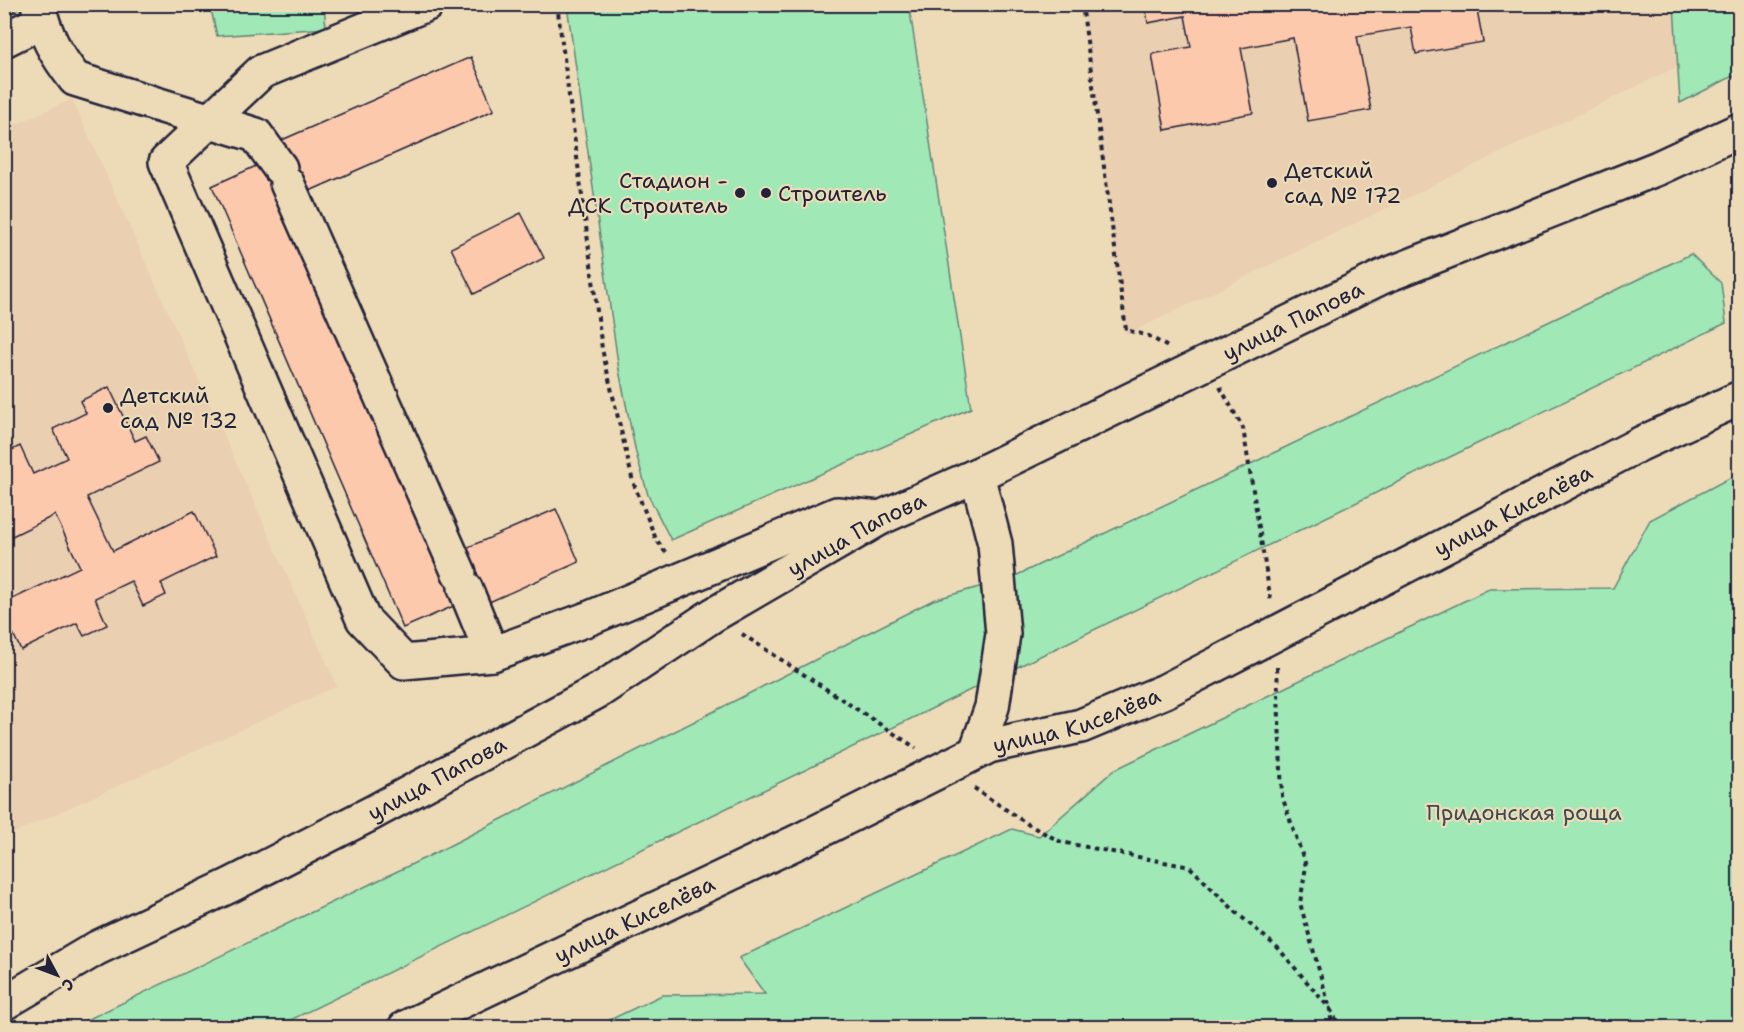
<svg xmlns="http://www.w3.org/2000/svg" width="1744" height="1032" viewBox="0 0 1744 1032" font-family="'Shantell Sans',sans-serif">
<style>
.built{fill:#eacfb0}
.green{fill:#a0e8b6;stroke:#618578;stroke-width:1.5}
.building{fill:#fdc9ad;stroke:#22223b;stroke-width:1.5}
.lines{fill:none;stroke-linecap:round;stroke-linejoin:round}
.minor-casing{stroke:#22223b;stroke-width:38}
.path{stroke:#22223b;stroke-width:4;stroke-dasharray:4.5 4.5;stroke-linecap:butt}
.minor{stroke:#eddbb8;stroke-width:33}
.poi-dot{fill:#22223b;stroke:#eddbb8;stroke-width:2}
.labels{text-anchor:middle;stroke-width:4.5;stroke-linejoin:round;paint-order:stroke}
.poi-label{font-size:22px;fill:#22223b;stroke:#eddbb8;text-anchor:start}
.street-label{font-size:22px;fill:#22223b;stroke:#eddbb8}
.park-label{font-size:22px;fill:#3b4a54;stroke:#eddbb8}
</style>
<rect width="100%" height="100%" fill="#eddbb8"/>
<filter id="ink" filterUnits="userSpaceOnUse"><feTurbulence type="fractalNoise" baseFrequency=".0167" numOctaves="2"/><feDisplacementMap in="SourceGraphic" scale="12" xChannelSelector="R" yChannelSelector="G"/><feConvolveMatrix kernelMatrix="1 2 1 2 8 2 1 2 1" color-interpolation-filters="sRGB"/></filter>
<g filter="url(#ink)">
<g class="built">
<polygon points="1739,4 1740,36 1126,335 1082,5"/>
<polygon points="72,99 337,686 5,837 4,130"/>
</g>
<g class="green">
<polygon points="210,5 324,5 326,28 217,36"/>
<polygon points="567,5 909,5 971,408 671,540 648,495 636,453 619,370"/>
<polygon points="1674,5 1739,5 1739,73 1680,103"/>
<polygon points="1691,254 1721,283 1726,323 276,1027 70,1028 429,856 933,600 1011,578"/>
<polygon points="1739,473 1739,1027 595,1027 662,995 765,994 739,958 1012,829 1039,836 1114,770 1489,589 1613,588 1650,520"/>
</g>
<g class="building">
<polygon points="4,4 22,4 23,6 4,15"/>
<polygon points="1145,4 1476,4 1483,42 1416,54 1411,27 1357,36 1371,110 1308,121 1293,38 1241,48 1253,113 1165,130 1152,54 1191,47 1185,16 1148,23"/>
<polygon points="471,57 494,110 305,193 464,549 556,509 579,562 487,603 456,605 403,628 212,186 265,162 292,163 282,140"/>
<polygon points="521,213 544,258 474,294 451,248"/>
<polygon points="109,387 135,441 146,436 159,462 87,497 113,551 194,511 216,556 161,583 166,595 143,606 131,581 95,598 107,625 84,636 77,623 21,650 4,615 4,603 80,567 55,515 4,540 4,454 20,446 33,474 67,458 53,429 86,413 80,401"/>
</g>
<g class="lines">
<defs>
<g id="minor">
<path d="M38 4C44 34 57 56 75 79L256 135 280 168"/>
<polyline points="427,4 261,72 166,162 363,619 404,662 492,654 590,618 837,514 880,518"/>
<polyline points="4,40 42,21"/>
<polyline points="287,183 459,573"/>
<polyline points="465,588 492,654"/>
<polyline points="976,752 992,707 1003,634 995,544 977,475"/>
<path id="s1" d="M4 1003 97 948 231 885 372 813 600 690 713 615 880 518 977 475 1382 277 1658 168 1740 130"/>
<path id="s2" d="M405 1028 799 841 989 746 1081 726 1165 691 1640 444 1740 398"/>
</g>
</defs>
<use href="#minor" class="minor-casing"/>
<g class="path">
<polyline points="557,4 602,349 633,482 656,539 666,553"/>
<polyline points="1082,4 1126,330 1149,336 1168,347"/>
<polyline points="1220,387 1243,428 1271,602"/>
<polyline points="742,634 916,748"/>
<polyline points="1277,667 1282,796 1306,866 1300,903 1330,1009 1341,1028"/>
<polyline points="974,788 1029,825 1061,842 1190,867 1238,914 1278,948 1330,1009 1332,1028"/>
</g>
<use href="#minor" class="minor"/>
</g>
</g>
<g class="poi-dot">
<circle cx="1272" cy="183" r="6"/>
<circle cx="740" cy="193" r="6"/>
<circle cx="766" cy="193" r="6"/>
<circle cx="108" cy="408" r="6"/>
</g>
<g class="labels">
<g class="poi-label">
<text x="1284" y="178">Детский<tspan x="1284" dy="25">сад № 172</tspan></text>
<text x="728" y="188" text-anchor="end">Стадион -<tspan x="728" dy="25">ДСК Строитель</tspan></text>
<text x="778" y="201">Строитель</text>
<text x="120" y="403">Детский<tspan x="120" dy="25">сад № 132</tspan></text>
</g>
<g class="street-label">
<text dy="8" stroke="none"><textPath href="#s1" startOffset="1460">улица Папова</textPath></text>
<text dy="8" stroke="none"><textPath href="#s2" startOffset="1226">улица Киселёва</textPath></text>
<text dy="8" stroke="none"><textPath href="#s1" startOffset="974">улица Папова</textPath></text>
<text dy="8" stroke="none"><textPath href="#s2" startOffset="740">улица Киселёва</textPath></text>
<text dy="8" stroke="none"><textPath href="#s1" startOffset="488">улица Папова</textPath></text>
<text dy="8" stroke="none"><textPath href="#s2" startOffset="254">улица Киселёва</textPath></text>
</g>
<g class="park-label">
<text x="1524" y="820">Придонская роща</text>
</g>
</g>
<rect width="1744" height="1032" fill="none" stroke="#eddbb8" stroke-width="24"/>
<rect x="12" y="12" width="1720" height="1008" fill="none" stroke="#22223b" stroke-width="2" filter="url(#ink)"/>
<g transform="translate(57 975) rotate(131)" stroke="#eddbb8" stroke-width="4.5" paint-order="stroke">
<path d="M0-4.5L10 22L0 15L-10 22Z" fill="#22223b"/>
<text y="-9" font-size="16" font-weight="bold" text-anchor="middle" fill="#22223b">С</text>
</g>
</svg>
